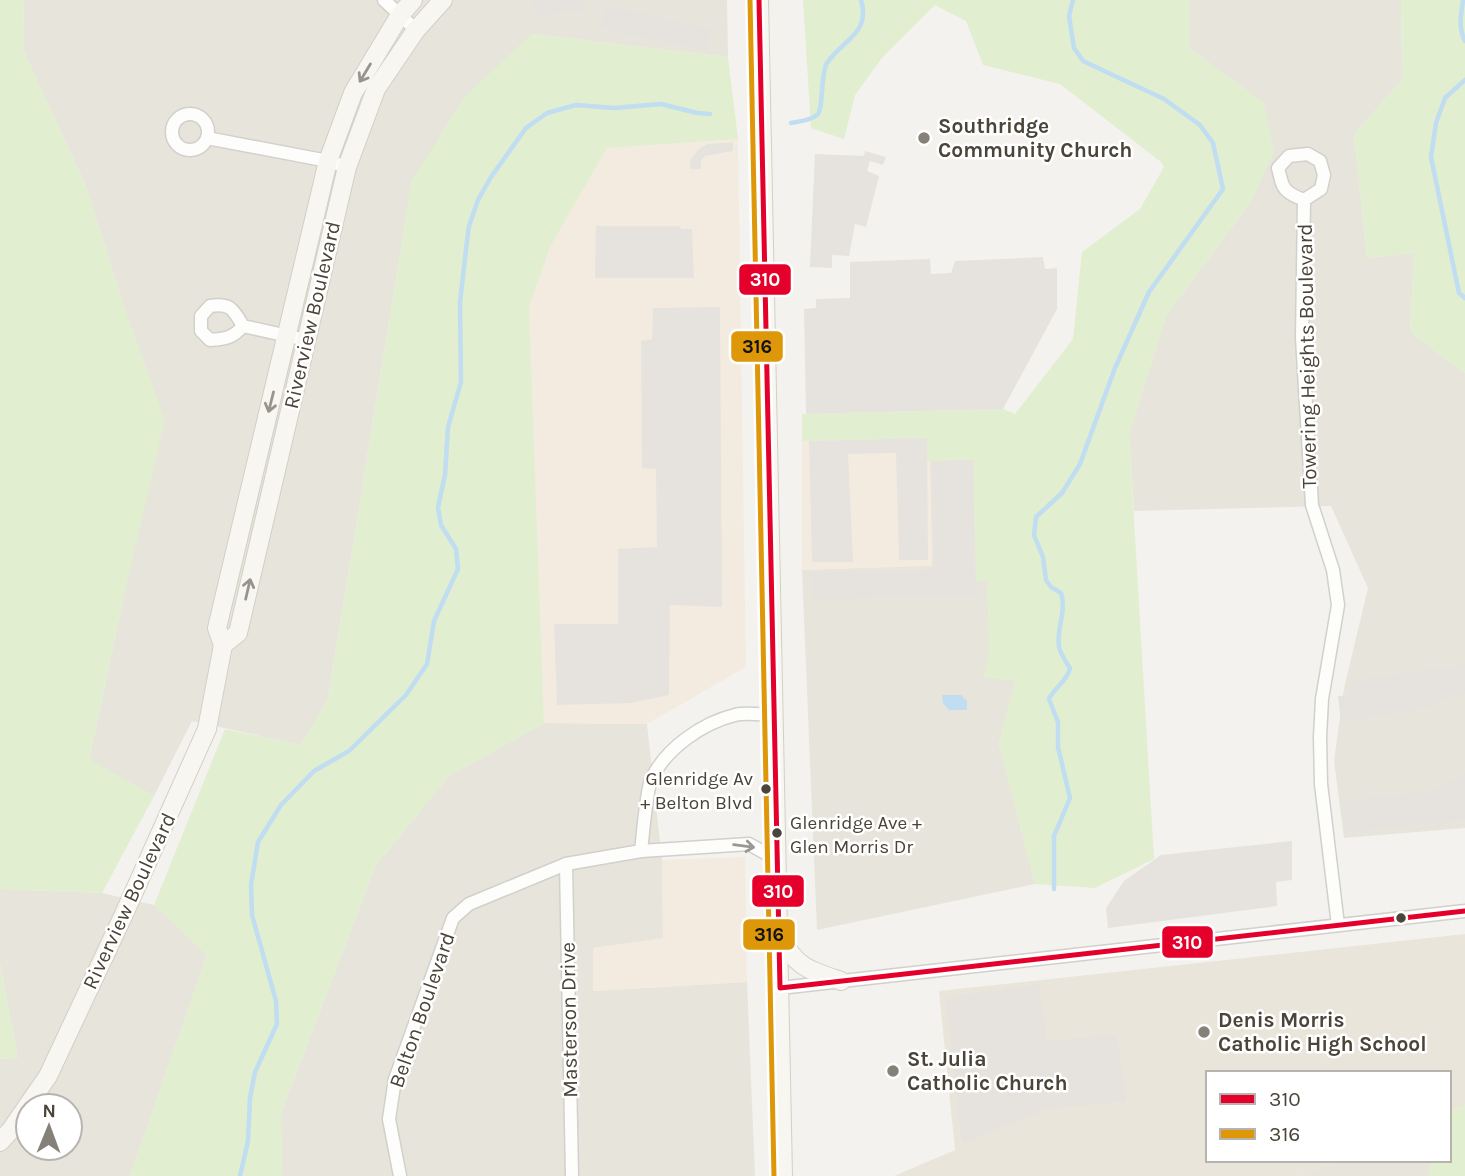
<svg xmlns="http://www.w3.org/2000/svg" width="1465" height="1176" viewBox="0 0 1465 1176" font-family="Karla,sans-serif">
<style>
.residential{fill:#e7e4dc;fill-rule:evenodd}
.commercial{fill:#f3ebdf}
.education{fill:#eae5da}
.green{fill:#e1eecf}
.parking{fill:#e6e3df}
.water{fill:#c0ddf1}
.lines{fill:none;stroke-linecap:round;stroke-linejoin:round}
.stream{stroke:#c0ddf1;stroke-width:4.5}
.street-casing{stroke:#d2d0cb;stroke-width:15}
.secondary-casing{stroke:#d3cfc5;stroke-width:20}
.street{stroke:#fdfdfc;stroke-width:12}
.secondary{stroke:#f7f6f1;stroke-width:18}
.bus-1-casing{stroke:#fff;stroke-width:10}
.bus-2-casing{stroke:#fff;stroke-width:10}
.bus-1{stroke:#e4002b;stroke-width:5}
.bus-2{stroke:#dd9709;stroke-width:5}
.oneway{stroke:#98948c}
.oneway2{stroke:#9b9791}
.poi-dot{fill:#868178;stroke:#fff;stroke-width:2.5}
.bus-dot{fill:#4b4439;stroke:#fff;stroke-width:2.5}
.labels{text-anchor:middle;stroke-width:5;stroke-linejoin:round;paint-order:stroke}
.bus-label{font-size:19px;fill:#4b4439;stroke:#fff;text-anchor:end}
.poi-label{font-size:21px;font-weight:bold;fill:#4b4439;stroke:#fff;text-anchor:start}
.street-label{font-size:21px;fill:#4b4439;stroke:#fff}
.line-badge{stroke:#fff;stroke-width:2.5}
.badge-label{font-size:19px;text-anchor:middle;font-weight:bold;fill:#fff}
.pale-badge-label{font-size:19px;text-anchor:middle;font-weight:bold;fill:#111}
</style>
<rect width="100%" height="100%" fill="#f4f2ee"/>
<g class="residential">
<polygon points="24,0 727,0 728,57 532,34 412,180 328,699 301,745 192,721 154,796 89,760 123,600 122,300 86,186 23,50"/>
<polygon points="1190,0 1401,0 1402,79 1354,135 1367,258 1414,253 1410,331 1451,364 1465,373 1465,828 1344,838 1334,761 1344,688 1368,588 1331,506 1134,511 1129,434 1166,316 1252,200 1264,103 1190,49"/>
<polygon points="1015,414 1031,619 999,744 1035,884 817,930 802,570 932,565 929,416"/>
<polygon points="544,723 647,724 662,860 663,939 593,948 593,991 747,982 755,1176 282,1176 281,1113 376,865 449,776"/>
<path d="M0 889 102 893 154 905 207 955 130 1176H0V1059L18 1058 0 964ZM28 1106H70V1148H28Z"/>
<polygon points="1337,1160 1429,1160 1429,1176 1301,1176"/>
</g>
<g class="commercial">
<polygon points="738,139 746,667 647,724 544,723 529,307 550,247 607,148"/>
<polygon points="802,414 929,416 932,566 802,570"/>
<polygon points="745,857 747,982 593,991 593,948 663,938 662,860"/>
</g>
<polygon class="education" points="1465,934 1465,1104 1449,1111 1449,1073 1208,1073 1208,1160 1337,1160 1301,1176 894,1176 955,1150 939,991"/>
<g class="green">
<polygon points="0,0 24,0 23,50 86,186 122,300 165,420 123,600 89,759 154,796 102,893 0,889"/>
<polygon points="803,0 1190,0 1190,49 1264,103 1274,152 1252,200 1166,316 1129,434 1154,859 1095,888 1035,884 999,744 1015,681 983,677 989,654 987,581 975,581 973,461 927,461 926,438 802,441 802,414 1003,409 1015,414 1073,339 1082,252 1140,209 1164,167 1161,162 1060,84 983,65 966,21 935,5 882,58 855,95 844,139 811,128"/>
<polygon points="1401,0 1465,0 1465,373 1451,364 1410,331 1414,253 1367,258 1354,135 1402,79"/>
<polygon points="532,34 728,57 738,139 607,148 550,247 529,307 544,723 449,776 376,865 281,1113 282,1176 130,1176 207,955 154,905 225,729 301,745 328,699 412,180 465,96"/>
<polygon points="0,964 18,1058 0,1059"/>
<polygon points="1465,1104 1465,1176 1429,1176 1429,1160 1449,1160 1449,1111"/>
</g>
<g class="parking">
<polygon points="532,0 582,0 583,11 535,16"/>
<polygon points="606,5 711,29 708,51 600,29"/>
<polygon points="733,142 733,151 705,156 701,161 701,169 690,169 690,160 700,148 708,144"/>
<polygon points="865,151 886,157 883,165 870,161 867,171 879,176 866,227 855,224 849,256 832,255 832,268 810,267 815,154 864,156"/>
<polygon points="596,226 680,226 681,229 692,229 694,278 595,278"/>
<polygon points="1043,257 1045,269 1057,268 1057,309 1003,409 806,414 804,309 816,308 816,299 850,298 850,262 930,259 931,274 951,273 955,261"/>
<polygon points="720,307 722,607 670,605 669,695 631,703 557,705 554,624 618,624 618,549 657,547 656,469 642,468 641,341 652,339 653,308"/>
<polygon points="927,438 928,560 899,560 896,453 848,454 853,562 812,562 809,441"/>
<polygon points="973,460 976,595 812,599 811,573 935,570 933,461"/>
<polygon points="1465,665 1465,694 1412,711 1341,722 1338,696 1351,695 1348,681"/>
<polygon points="1465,774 1465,820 1345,833 1345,801 1434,791"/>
<polygon points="1292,841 1292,880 1276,882 1277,906 1108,928 1106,908 1124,881 1161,855"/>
<polygon points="1039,984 1047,1041 1117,1035 1126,1102 1050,1108 962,1144 945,997"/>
</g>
<polygon class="water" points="942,695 961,695 967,701 967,710 949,710 943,703"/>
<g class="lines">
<g class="stream">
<path d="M1463 0C1461 14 1458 28 1465 41"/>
<polyline points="1465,80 1445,98 1436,123 1431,157 1459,293 1465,298"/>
<path d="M791 123C798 122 811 120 817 115 824 110 820 74 827 63 842 40 871 34 861 0"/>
<path d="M1054 889V836L1070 798 1058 747V722L1049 699C1054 688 1068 680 1070 668 1066 662 1061 655 1059 647 1056 629 1067 611 1061 593L1051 587 1046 580 1043 557 1034 535 1036 517 1062 493 1080 464 1115 368 1149 292 1223 189 1213 143 1200 125 1164 99 1083 61 1074 48 1069 16 1073 0"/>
<polyline points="240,1176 248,1141 250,1098 255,1072 277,1024 276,1001 252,915 251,885 258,842 281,805 314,771 349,751 406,695 427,664 434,621 458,569 456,549 441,525 438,507 445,475 448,427 461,382 460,303 467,241 469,226 478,200 491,177 526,128 547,113 576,105 614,108 661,104 697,113 710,114"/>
</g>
<defs>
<g id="street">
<polyline points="384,0 416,30"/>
<circle cx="190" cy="132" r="18"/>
<polyline points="207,138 328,161 347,167"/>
<path d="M1304 200C1283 192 1283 189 1278 168L1289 156 1308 154 1320 161 1324 175 1321 189 1304 200 1302 338 1312 505 1333 570 1338 605 1322 699 1320 737 1321 784 1338 925"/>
<path d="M243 326C233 338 225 339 210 340L201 331V316L210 306C231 303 233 309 243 326L306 340"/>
<path d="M641 851C643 835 646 793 651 780 665 749 702 723 735 715 746 712 761 715 773 715"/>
<polyline points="566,864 572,1176"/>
<polyline points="780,988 1465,911"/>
<polyline points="400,1176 389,1119 395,1079 453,918 469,904 566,864 641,851 749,844 776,859"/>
</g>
<g id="secondary">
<polyline points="759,0 783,1176"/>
<polyline points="223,645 238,633 347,167 376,89 416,30 443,0"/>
<path d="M779 934C795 967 808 970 841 981"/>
<polyline points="0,1142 10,1131 48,1076 124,914 207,729 223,645 217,628 328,161 353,93 400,15 413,0"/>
</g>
</defs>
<use href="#street" class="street-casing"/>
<use href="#secondary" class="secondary-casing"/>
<use href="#street" class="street"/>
<use href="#secondary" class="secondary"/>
<defs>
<polyline id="bus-1" points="759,0 780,988 1465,911"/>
<polyline id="bus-2" points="750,0 774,1176"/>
</defs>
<use href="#bus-1" class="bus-1-casing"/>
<use href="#bus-2" class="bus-2-casing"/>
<use href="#bus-1" class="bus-1"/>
<use href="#bus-2" class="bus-2"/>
</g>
<defs><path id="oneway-shaft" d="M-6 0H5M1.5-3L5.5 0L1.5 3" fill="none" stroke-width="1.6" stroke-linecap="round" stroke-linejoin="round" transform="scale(1.75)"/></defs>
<g class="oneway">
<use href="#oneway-shaft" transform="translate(365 73) rotate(121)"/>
<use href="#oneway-shaft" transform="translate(271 402) rotate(104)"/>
<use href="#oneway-shaft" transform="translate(248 589) rotate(-77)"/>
</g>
<use class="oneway2" href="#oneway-shaft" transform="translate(744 846) rotate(7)"/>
<g class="poi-dot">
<circle cx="924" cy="138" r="7"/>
<circle cx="1204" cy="1032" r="7"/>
<circle cx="893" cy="1071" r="7"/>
</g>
<g class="bus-dot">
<circle cx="766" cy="789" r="6"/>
<circle cx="777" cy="833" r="6"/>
<circle cx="1401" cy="918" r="6"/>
</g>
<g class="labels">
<g class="bus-label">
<text x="753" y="785">Glenridge Av<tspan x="753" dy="24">+ Belton Blvd</tspan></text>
<text x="790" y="829" text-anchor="start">Glenridge Ave +<tspan x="790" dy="24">Glen Morris Dr</tspan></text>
</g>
<g class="poi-label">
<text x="938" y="133">Southridge<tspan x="938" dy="24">Community Church</tspan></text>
<text x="1218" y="1027">Denis Morris<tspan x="1218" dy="24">Catholic High School</tspan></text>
<text x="907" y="1066">St. Julia<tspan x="907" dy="24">Catholic Church</tspan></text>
</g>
<g class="street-label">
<text transform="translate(312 315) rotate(-77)" y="7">Riverview Boulevard</text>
<text transform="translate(1307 356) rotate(-91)" y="7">Towering Heights Boulevard</text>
<text transform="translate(129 901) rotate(-65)" y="7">Riverview Boulevard</text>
<text transform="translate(422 1010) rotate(-71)" y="7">Belton Boulevard</text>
<text transform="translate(569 1020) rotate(-91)" y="7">Masterson Drive</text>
</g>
</g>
<g class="line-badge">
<rect x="738" y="263" width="54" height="33" rx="7" fill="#e4002b"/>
<rect x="730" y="330" width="54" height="33" rx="7" fill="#dd9709"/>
<rect x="751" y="874" width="54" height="34" rx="7" fill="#e4002b"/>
<rect x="742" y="918" width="54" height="33" rx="7" fill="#dd9709"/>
<rect x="1161" y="925" width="53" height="34" rx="7" fill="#e4002b"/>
</g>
<g class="badge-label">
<text x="765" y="286">310</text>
<text x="778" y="898">310</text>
<text x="1187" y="949">310</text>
</g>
<g class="pale-badge-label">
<text x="757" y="353">316</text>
<text x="769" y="941">316</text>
</g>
<rect x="1206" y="1071" width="245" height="91" fill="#ffffff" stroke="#b7b4b0" stroke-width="2"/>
<rect x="1220" y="1094" width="35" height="10" fill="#e4002b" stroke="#b7b4b0" stroke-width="2"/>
<text x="1269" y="1106" font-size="21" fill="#4b4439">310</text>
<rect x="1220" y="1129" width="35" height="10" fill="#dd9709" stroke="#b7b4b0" stroke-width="2"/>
<text x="1269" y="1141" font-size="21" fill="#4b4439">316</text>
<g transform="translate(49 1127) rotate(1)"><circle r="33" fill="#ffffff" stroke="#b7b4b0" stroke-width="2"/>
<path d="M0-5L12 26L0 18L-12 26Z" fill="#868178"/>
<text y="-10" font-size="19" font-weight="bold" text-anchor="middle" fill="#4b4439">N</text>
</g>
</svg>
